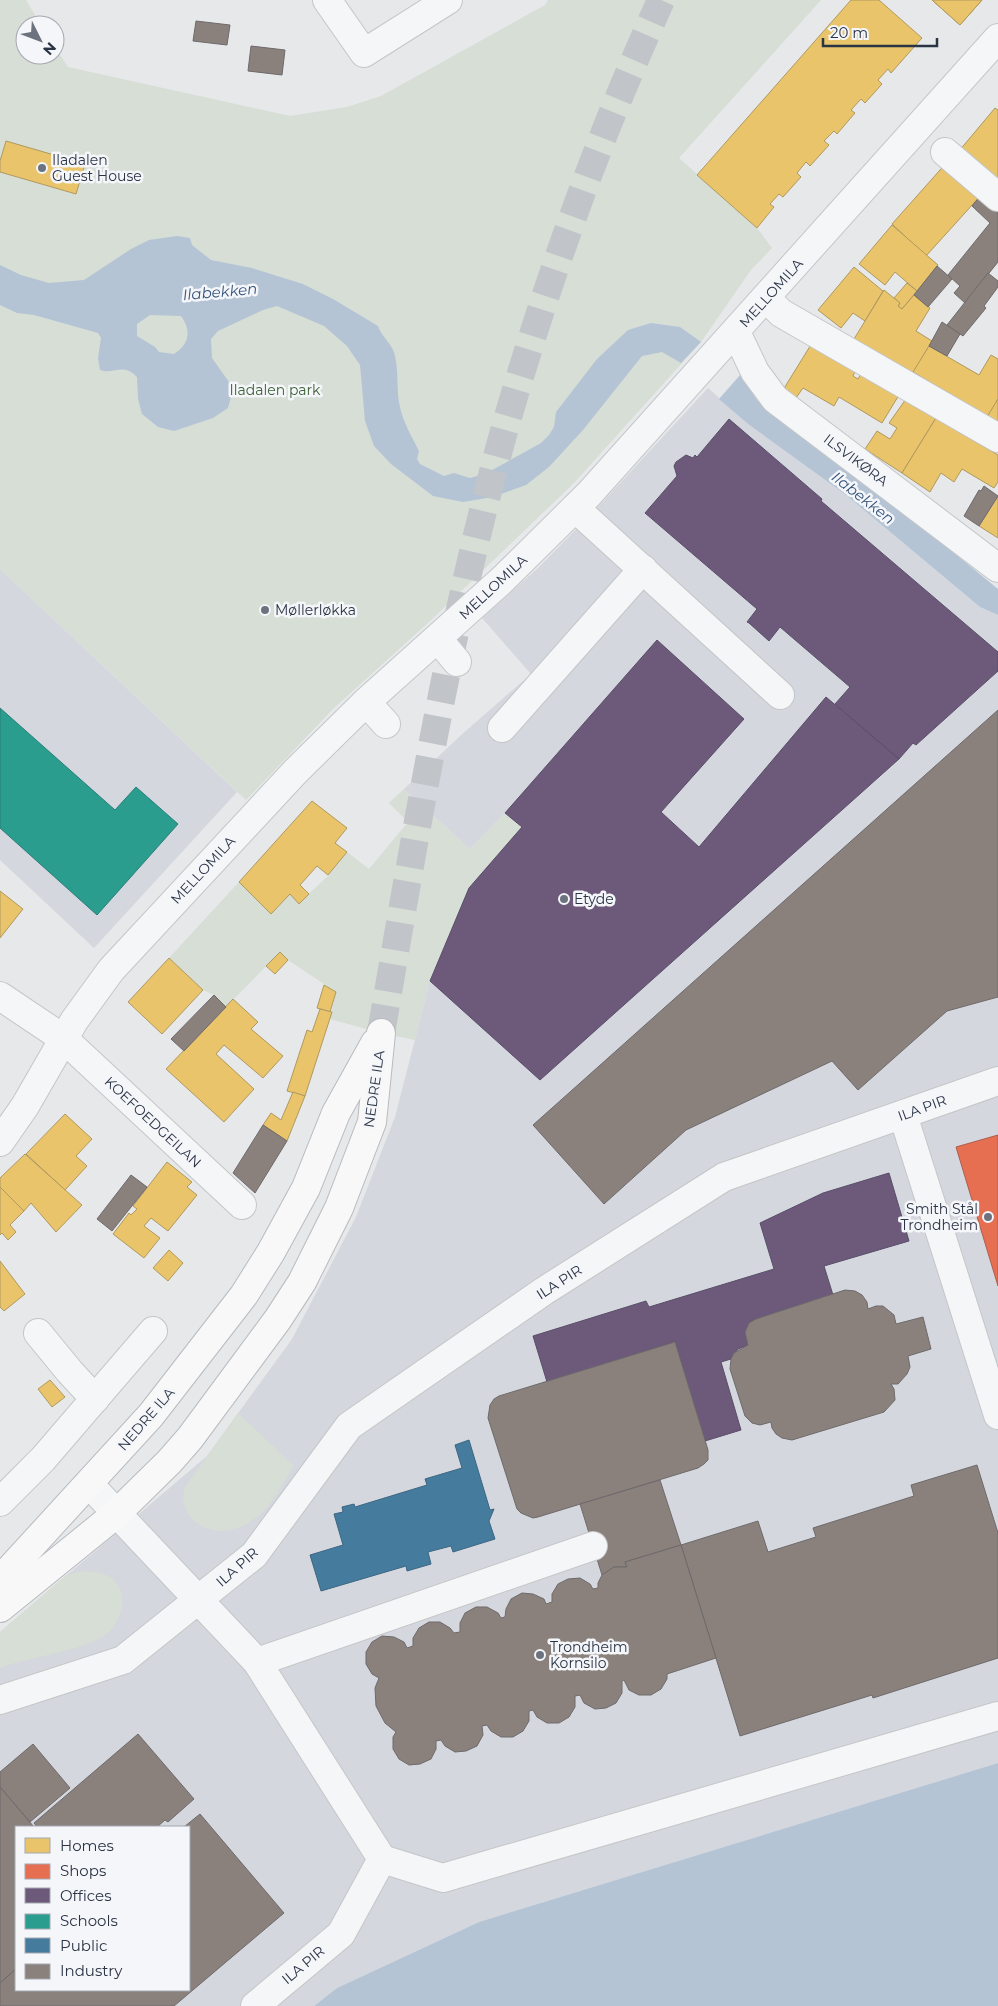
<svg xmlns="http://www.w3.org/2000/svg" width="998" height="2006" viewBox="0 0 998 2006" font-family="Montserrat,sans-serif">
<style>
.built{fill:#d4d7dd;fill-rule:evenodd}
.green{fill:#d6ded6}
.water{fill:#b4c4d5;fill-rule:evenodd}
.homes{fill:#e9c46a;stroke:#b0995f}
.shops{fill:#e76f51;stroke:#af5d4d}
.offices{fill:#6d597a;stroke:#594e6a}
.schools{fill:#2a9d8f;stroke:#2a7e79}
.public{fill:#457b9d;stroke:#3d6683}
.industry{fill:#8a817c;stroke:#6e6a6c}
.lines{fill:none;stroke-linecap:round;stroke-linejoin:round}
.highway-tunnel{stroke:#c1c4c9;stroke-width:28;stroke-dasharray:28 14;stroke-linecap:butt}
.minor-casing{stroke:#c4c6c8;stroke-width:30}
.highway-casing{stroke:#b8bbbf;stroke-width:30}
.minor{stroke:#f5f6f7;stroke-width:28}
.highway{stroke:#f8f8f8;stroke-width:28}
.poi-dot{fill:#6c737f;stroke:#f4f6f9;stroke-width:2}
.labels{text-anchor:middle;stroke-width:5;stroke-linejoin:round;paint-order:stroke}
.poi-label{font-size:14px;fill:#2b3445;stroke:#f4f6f9;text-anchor:start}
.street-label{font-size:14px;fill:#2b3445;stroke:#f4f6f9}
.park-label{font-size:14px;fill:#3f6138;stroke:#f4f6f9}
.water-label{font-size:15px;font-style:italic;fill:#34527a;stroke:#f4f6f9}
</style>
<rect width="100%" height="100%" fill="#e6e8ea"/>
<g class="built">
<path d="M708 388 748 424 846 495 980 607 998 615V1763L479 1922 337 1988 314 2006H0V1632L207 1456 292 1339 356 1217 395 1117 430 981 469 888 487 866 505 813 470 849 404 789 460 736 531 674 482 618 538 568 596 509ZM16 1827H189V1990H16Z"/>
<polygon points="0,569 237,792 94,948 0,860"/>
</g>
<g class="green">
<polygon points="0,0 26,0 41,25 25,25 25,55 55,55 55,47 68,67 290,116 347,107 381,96 545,5 548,0 821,0 679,158 757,228 772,248 751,270 701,342 574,483 430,621 334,708 246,800 0,569"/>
<polygon points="404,789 470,849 505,813 522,827 469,888 430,981 415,1040 381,1033 330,1019 336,992 288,960 280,952 226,1007 214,995 203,990 169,958 239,882 271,914 290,894 299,903 328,876 347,852 369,869 408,822 389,803"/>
<path d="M238 1413 294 1466C284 1480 273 1503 261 1514 243 1530 215 1539 195 1521 184 1512 181 1500 185 1487Z"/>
<path d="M82 1571C91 1572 100 1571 108 1576 130 1589 124 1616 109 1632 92 1650 26 1657 0 1668V1632L65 1576Z"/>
</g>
<g class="water">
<path d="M177 236 190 238 192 245 211 260 252 268 303 284 333 299 378 326C382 338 393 344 395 356 399 373 396 391 400 407 403 422 412 437 419 451L417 459 420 464 444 476 454 473 470 478 485 474 541 443 549 435 554 427 556 412 597 359 628 330 651 323 680 327 701 342 681 363 662 352 642 356 583 430 549 467 526 485 493 497 463 502 433 496 391 464 374 446 365 421 360 365 347 346 324 326 277 306 263 310 218 331 211 339 212 358 229 382 231 397 228 408 213 418 174 431 158 427 142 414 138 399 137 377C123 362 114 375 100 370L98 358 101 338 98 333 34 315 17 313 0 305V265L21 275 49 283 84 280 131 249 149 240ZM150 315 181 316C192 331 189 344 174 354L159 352 155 347 137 336V324Z"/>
<polygon points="741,374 757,400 881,493 998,589 998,615 980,607 846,495 748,424 719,399"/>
<polygon points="998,1763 998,2006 314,2006 337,1988 479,1922"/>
</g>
<g class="homes">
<polygon points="851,0 879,0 922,38 891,73 888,69 878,80 882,84 865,103 861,99 851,110 855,113 837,134 834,131 824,141 829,145 810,166 806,162 797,173 801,177 783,197 779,194 770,204 774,207 757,228 697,175"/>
<polygon points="932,0 982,0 960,25"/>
<polygon points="932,0 982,0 960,25"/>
<polygon points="995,108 998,110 998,185 959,151"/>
<polygon points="6,141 85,164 76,194 0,172 0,161"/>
<polygon points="948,161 983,193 926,256 892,224"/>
<polygon points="892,225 938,265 917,291 895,272 885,285 859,264"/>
<polygon points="854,267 883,291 865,321 853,313 841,328 818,310"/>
<polygon points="907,283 917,291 902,309 898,306 900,303 894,298"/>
<polygon points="884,290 900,303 898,306 902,309 914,295 930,308 916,331 932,341 913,373 854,339"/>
<polygon points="812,343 856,369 853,376 858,379 862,372 899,395 882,423 839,397 834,406 803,388 796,398 783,390"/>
<polygon points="929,346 979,375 991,355 998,359 998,399 988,417 913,372"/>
<polygon points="906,399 936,418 902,473 865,449 877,431 890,439 897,428 889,423"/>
<polygon points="998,399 998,424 987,417"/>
<polygon points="936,418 998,455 998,482 994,488 962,469 954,482 941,473 930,492 902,473"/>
<polygon points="998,496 998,538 979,526"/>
<polygon points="312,801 347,828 335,843 347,852 328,875 317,866 300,885 309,894 299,904 290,894 271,914 239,882"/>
<polygon points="0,891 23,909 0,938"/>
<polygon points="280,952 288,960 275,974 266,966"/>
<polygon points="169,958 203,990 162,1034 128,1002"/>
<polygon points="324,985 336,992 330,1012 317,1008"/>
<polygon points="233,999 258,1022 251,1029 283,1056 263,1078 224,1045 216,1054 254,1089 224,1122 166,1069"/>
<polygon points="320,1009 332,1012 305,1096 287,1091 307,1030 312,1032"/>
<polygon points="293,1092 305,1096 287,1141 263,1125 271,1113 281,1120"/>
<polygon points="65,1114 92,1139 76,1156 87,1166 65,1190 26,1154"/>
<polygon points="25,1154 82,1205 56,1232 31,1203 24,1211 0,1187 0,1178"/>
<polygon points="167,1162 192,1182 187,1187 197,1195 168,1231 151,1218 144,1226 160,1238 144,1258 113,1234 129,1213 131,1215 137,1209 133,1206"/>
<polygon points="0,1187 24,1211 10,1225 16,1232 8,1240 2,1233 0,1235"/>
<polygon points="169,1250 183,1263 168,1281 153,1268"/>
<polygon points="0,1261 25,1294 4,1311 0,1307"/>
<polygon points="50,1380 65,1397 52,1407 38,1389"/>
</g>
<polygon class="shops" points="998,1135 998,1286 956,1147"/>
<g class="offices">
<polygon points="729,419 822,499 821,501 998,652 998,671 916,745 913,743 899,759 835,704 850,687 780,627 769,641 749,623 747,622 757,609 645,513 677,476 674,466 676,462 686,455 693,458 695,455 697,457"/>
<polygon points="657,640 744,719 661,812 699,847 826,697 899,759 540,1080 430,981 469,888 522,827 505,813"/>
<polygon points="889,1173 909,1241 824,1266 833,1295 753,1320 745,1332 748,1345 738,1349 731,1359 721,1362 741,1430 705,1441 675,1342 547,1382 533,1336 646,1301 649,1307 774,1269 760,1223 823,1193"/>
</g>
<polygon class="schools" points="0,708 115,810 136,787 178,824 97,915 0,828"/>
<polygon class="public" points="469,1440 490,1510 494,1509 489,1521 495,1539 453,1552 451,1546 428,1552 431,1564 407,1571 406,1566 321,1591 310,1555 343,1545 334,1514 343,1512 342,1507 354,1504 355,1507 427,1485 425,1479 462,1468 455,1445"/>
<g class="industry">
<polygon points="196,21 230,25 227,45 193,41"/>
<polygon points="251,46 285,50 282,75 248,71"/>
<polygon points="981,195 998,210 998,262 965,303 954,293 960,286 948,275 990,223 972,206"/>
<polygon points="937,266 952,279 928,307 914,295"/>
<polygon points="988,273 998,281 998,287 984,306 986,308 963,336 947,325"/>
<polygon points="942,322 960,334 947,356 929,346"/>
<polygon points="984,486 998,496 979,526 964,516 979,490 981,491"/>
<polygon points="998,710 998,997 947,1011 858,1090 832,1061 686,1130 604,1204 533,1125"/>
<polygon points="214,995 226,1007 184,1051 171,1039"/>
<polygon points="263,1125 287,1141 255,1193 233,1173"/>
<polygon points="131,1175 147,1187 112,1231 97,1219"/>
<polygon points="845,1290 855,1291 862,1295 867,1302 868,1309 876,1306 883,1306 894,1315 896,1324 923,1317 931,1349 908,1356 910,1367 907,1374 898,1384 891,1384 894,1389 895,1400 884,1412 792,1440 782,1438 776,1434 772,1428 771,1422 760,1425 752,1423 745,1416 730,1369 731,1359 734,1353 748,1345 745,1332 749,1323 756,1319"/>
<polygon points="675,1342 708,1450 708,1460 704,1464 698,1468 538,1517 533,1518 521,1513 517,1509 488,1418 490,1405 494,1399 499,1396"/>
<polygon points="977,1465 998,1533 998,1658 873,1698 872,1695 740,1736 681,1545 758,1521 768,1552 816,1537 813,1528 914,1496 911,1485"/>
<polygon points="660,1480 681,1545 625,1562 627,1567 614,1567 602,1575 580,1504"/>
<polygon points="681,1545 716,1658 667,1674 667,1679 661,1689 651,1695 639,1695 629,1690 624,1680 622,1681 622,1693 616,1703 606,1708 595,1709 584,1703 580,1695 575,1696 575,1707 569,1717 559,1723 547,1723 537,1717 533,1710 529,1711 529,1721 523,1731 513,1737 501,1737 491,1731 487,1725 482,1726 483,1735 477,1746 466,1751 455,1752 445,1746 441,1740 436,1741 436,1749 431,1759 420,1764 409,1765 399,1759 393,1749 393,1737 396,1732 385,1723 376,1706 375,1688 379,1678 372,1674 366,1664 366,1652 372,1642 382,1636 394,1637 404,1642 407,1648 413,1646 413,1638 419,1628 429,1622 440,1622 450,1628 454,1633 460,1632 460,1623 465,1613 476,1607 487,1607 498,1613 501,1618 505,1617 506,1609 511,1599 522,1593 533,1594 544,1599 546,1604 552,1602 552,1594 558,1584 568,1579 580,1578 590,1584 593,1589 598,1588 598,1583 602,1575 614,1567 627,1567 625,1562"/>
<polygon points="138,1734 194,1799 168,1822 165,1820 157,1827 37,1827 34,1823"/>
<polygon points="33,1744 70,1788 30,1822 0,1787 0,1772"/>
<polygon points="0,1787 34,1827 16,1827 16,1969 0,1983"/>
<polygon points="200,1814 284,1913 174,2006 0,2006 0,1983 16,1969 16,1990 189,1990 189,1827 184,1827"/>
</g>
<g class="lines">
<path class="highway-tunnel" d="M381 1033C416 831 449 629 504 431 533 329 567 228 606 129 623 86 642 43 661 0"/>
<defs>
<g id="minor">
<polyline points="327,0 364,53 448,0"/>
<polyline points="945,152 998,197"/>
<polyline points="766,298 781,313 998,438"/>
<polyline points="736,332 755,372 775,399 998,568"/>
<polyline points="575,508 780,695"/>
<polyline points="438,639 457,662"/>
<polyline points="366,702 386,724"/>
<polyline points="502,728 643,569"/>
<polyline points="0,996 64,1039 242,1205"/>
<polyline points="903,1115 998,1415"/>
<polyline points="0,1142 25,1106 74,1021 111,970 295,772 366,702 502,580 589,494 998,38"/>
<polyline points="38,1333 70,1372 95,1399"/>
<polyline points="89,1484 257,1662 382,1859"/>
<polyline points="0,1502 43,1459 153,1331"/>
<polyline points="257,1662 593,1546"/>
<polyline points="0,1700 123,1660 254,1555 349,1426 544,1291 724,1177 998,1081"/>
<polyline points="382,1859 443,1878 998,1716"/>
<polyline points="255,2006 341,1934 382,1859"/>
</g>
<g id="highway">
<polyline points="0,1580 151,1415 244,1295 271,1252 306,1188 336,1113 375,1043"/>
<polyline points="0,1608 116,1514 169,1462 190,1438 278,1319 302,1282 339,1208 372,1122 381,1033"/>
</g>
</defs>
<use href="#minor" class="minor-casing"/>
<use href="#highway" class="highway-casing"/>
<use href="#minor" class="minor"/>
<use href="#highway" class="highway"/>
</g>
<g class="poi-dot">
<circle cx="42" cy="168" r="5"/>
<circle cx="265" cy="610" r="5"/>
<circle cx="564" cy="899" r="5"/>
<circle cx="988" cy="1217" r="5"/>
<circle cx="540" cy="1655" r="5"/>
</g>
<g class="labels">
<g class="poi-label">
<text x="52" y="165">Iladalen<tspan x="52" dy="16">Guest House</tspan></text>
<text x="275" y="615">Møllerløkka</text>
<text x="574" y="904">Etyde</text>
<text x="978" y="1214" text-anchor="end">Smith Stål<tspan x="978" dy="16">Trondheim</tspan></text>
<text x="550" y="1652">Trondheim<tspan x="550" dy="16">Kornsilo</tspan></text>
</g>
<g class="street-label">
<text transform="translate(771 293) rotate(-48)" y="5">MELLOMILA</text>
<text transform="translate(856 460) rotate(37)" y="5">ILSVIKØRA</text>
<text transform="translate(493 587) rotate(-43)" y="5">MELLOMILA</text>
<text transform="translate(203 870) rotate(-47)" y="5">MELLOMILA</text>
<text transform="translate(374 1089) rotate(-82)" y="5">NEDRE ILA</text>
<text transform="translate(922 1108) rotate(-20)" y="5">ILA PIR</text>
<text transform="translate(153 1122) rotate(43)" y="5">KOEFOEDGEILAN</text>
<text transform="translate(559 1282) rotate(-33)" y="5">ILA PIR</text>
<text transform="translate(146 1419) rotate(-49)" y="5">NEDRE ILA</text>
<text transform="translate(237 1567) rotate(-42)" y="5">ILA PIR</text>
<text transform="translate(303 1965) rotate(-40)" y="5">ILA PIR</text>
</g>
<g class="park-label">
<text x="275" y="395">Iladalen park</text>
</g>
<g class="water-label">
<text transform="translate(220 292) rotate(-5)" y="5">Ilabekken</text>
<text transform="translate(863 498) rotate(38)" y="5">Ilabekken</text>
</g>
</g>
<rect x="15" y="1826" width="175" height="165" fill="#f4f6f9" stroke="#a4a8b1"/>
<rect x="25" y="1838" width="25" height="15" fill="#e9c46a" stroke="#a4a8b1"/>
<text x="60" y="1851" font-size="15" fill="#2b3445">Homes</text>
<rect x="25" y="1864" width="25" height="15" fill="#e76f51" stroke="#a4a8b1"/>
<text x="60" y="1876" font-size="15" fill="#2b3445">Shops</text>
<rect x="25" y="1888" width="25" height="15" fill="#6d597a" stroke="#a4a8b1"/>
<text x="60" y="1901" font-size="15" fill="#2b3445">Offices</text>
<rect x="25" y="1914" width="25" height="15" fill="#2a9d8f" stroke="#a4a8b1"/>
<text x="60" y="1926" font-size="15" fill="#2b3445">Schools</text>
<rect x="25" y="1938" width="25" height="15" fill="#457b9d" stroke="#a4a8b1"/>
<text x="60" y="1951" font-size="15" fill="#2b3445">Public</text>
<rect x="25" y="1964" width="25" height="15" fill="#8a817c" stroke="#a4a8b1"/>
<text x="60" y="1976" font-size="15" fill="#2b3445">Industry</text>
<g transform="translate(40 40) rotate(132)"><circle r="24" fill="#f4f6f9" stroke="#a4a8b1"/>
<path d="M0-4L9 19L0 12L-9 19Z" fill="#6c737f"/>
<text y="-8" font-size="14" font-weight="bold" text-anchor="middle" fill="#2b3445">N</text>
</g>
<path d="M823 38v8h114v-8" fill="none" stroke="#2b3445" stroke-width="2.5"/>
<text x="830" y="38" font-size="15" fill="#2b3445" stroke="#f4f6f9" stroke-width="4" paint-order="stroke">20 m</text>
</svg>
